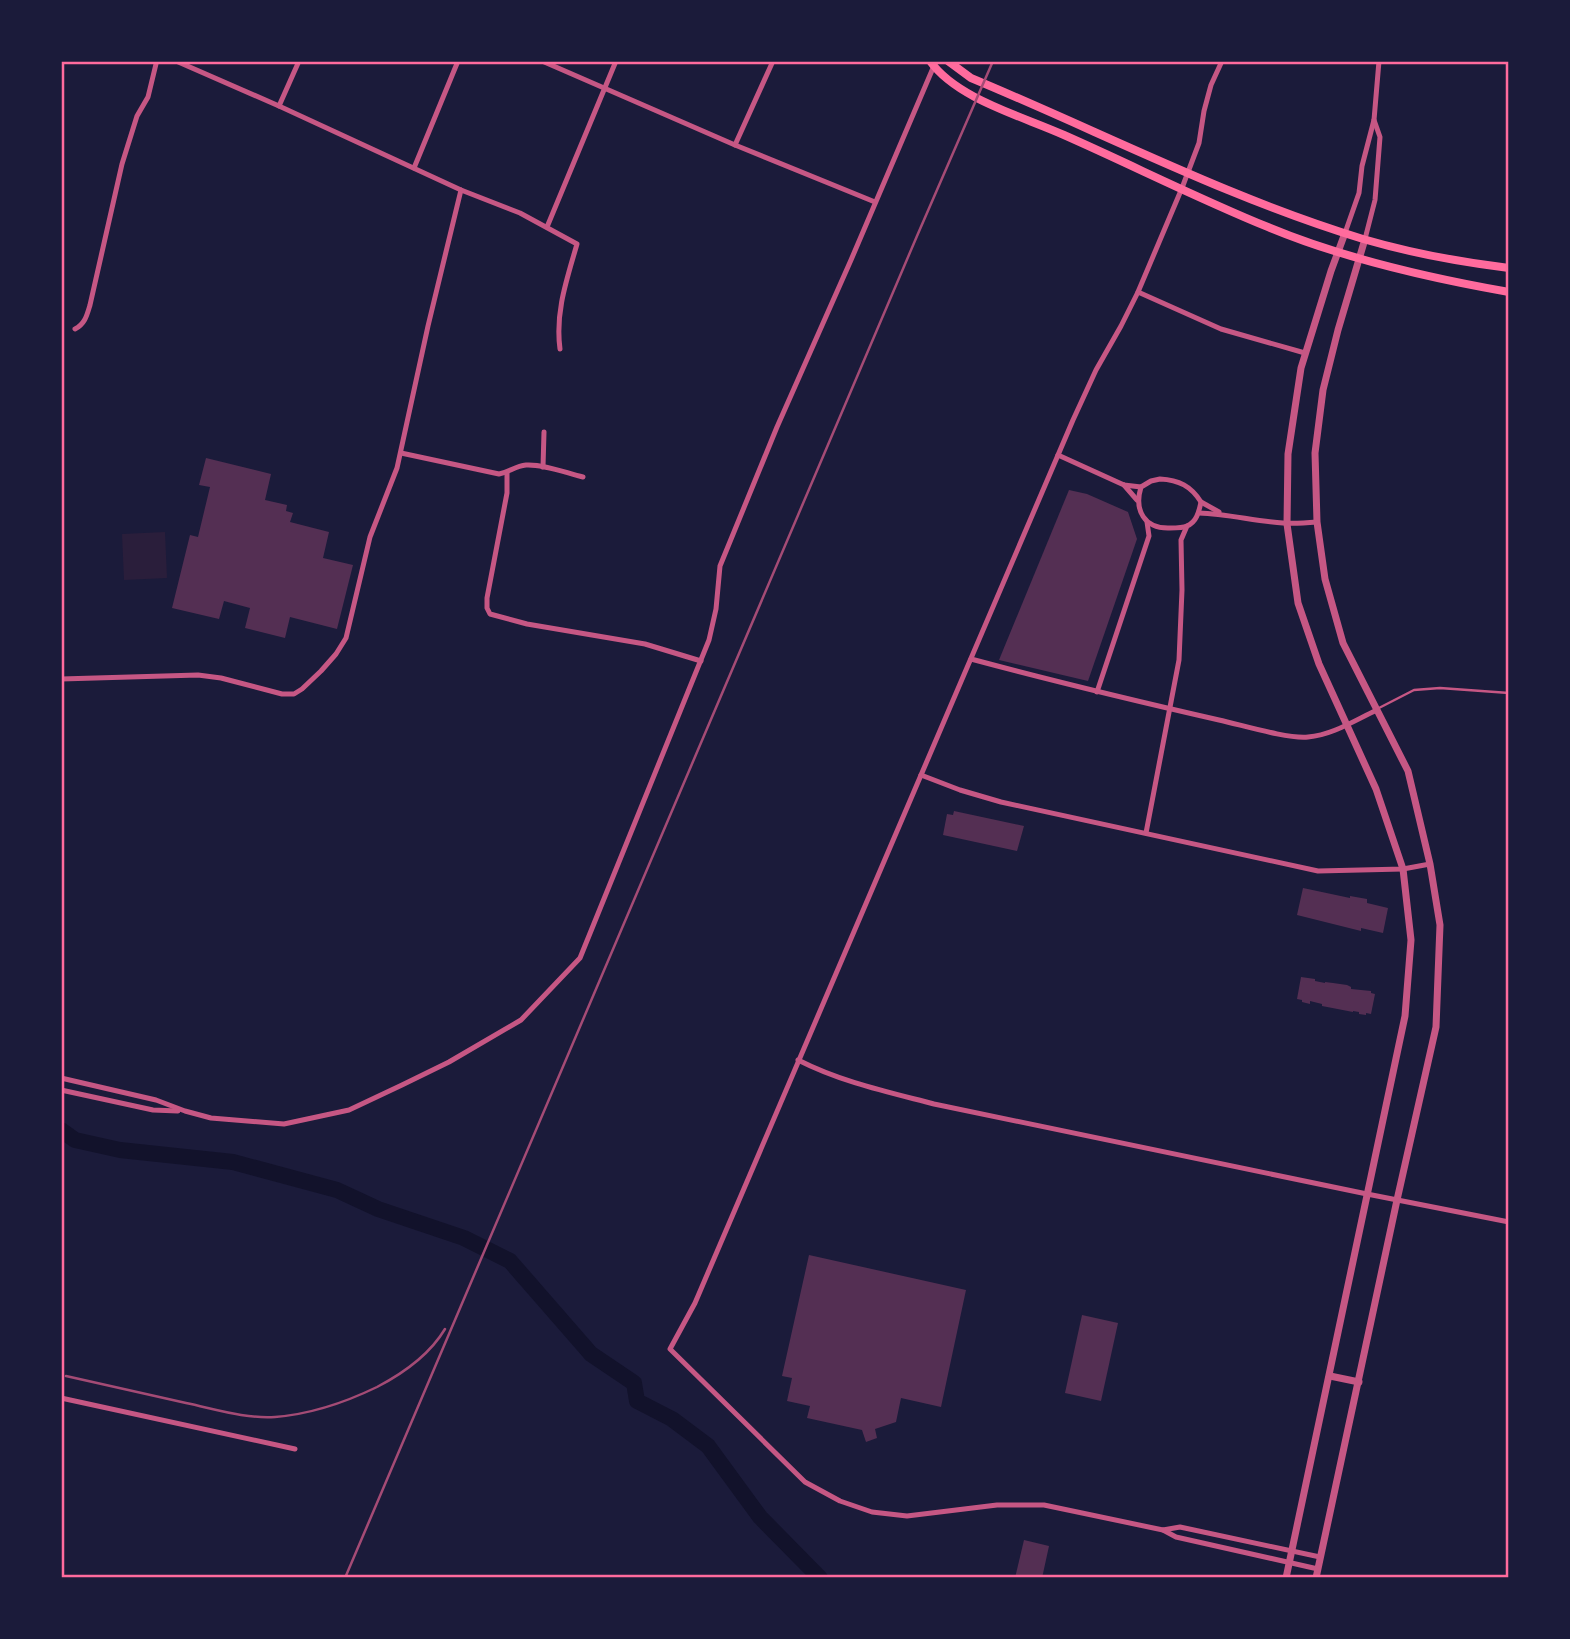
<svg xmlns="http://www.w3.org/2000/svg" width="1570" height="1639" viewBox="0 0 1570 1639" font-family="'Roboto Serif',serif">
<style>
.green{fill:#2a1e3b}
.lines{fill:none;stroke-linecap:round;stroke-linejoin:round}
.river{stroke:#12122b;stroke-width:16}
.building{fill:#542f53}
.service{stroke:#c65784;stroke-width:2.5}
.minor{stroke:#c65784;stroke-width:5}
.tertiary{stroke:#c65784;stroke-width:7}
.secondary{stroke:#ff6b9d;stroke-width:8}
.rail{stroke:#a44b75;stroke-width:2.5}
.neatline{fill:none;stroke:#ff6b9d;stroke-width:2.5}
</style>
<rect width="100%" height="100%" fill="#1b1b3a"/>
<polygon class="green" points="165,532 167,578 124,580 122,534"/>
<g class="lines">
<polyline class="river" points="61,1130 75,1140 120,1150 233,1162 337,1190 378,1209 464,1238 510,1261 591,1354 634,1383 637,1401 672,1419 708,1446 760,1517 820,1578"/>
</g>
<g class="building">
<polygon points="206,458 271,474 265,500 287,505 286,511 293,513 290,522 329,532 323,558 353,565 337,629 290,617 285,638 245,628 250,608 224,601 219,619 172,608 190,535 198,537 210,487 199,485"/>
<polygon points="1069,490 1087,494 1128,512 1137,539 1088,681 999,660"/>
<polygon points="954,811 1024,826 1017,851 943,835 947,814 953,815"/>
<polygon points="1303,888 1350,898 1350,896 1367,899 1367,903 1388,908 1383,933 1361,928 1361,931 1297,915"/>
<polygon points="1301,977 1315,979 1315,981 1325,983 1325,982 1333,983 1347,985 1351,987 1351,989 1371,991 1371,993 1375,994 1371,1014 1366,1013 1366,1015 1359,1014 1359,1012 1353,1011 1353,1012 1322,1006 1322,1004 1310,1001 1310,1004 1302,1002 1302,1000 1297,999"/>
<polygon points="809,1255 966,1290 941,1407 901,1398 896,1422 875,1429 877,1438 866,1442 862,1430 807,1418 810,1406 787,1401 792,1378 782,1376"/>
<polygon points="1082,1315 1118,1323 1101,1401 1065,1393"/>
<polygon points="1024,1540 1049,1546 1042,1578 1015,1578"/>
</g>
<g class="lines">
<polyline class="service" points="1377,709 1414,690 1440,688 1509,693"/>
<g class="minor">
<path d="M176 61 279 106 461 190 520 213 577 244C567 279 555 312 560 349"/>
<polyline points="542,61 735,145 875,202"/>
<polyline points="1222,61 1211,85 1204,111 1199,143 1182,188 1138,292 1121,326 1096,370 1073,420 695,1303 670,1349 805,1482 840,1501 872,1512 907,1516 997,1505 1044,1505 1163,1530 1176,1537 1318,1569"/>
<polyline points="279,106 299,61"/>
<polyline points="735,145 773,61"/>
<polyline points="414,168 458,61"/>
<polyline points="547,227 616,61"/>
<polyline points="1345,233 1359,193 1362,166 1374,120 1379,61"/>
<polyline points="1365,239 1375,200 1380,137 1374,120"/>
<polyline points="1138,292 1221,329 1305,353"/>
<path d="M75 329C85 324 87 315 90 305L122 164 137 116 148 97 156 64 155 61"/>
<path d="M401 453 499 474C510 472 515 466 526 465 544 464 566 473 583 477"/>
<polyline points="1058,455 1124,485 1141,487"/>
<polyline points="543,467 544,432"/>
<polyline points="507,473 507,493 487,598 487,608 490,614 527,624 645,644 701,661"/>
<path d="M1160 479C1179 480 1191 486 1201 502 1199 511 1197 522 1187 526 1183 528 1175 528 1170 528 1144 529 1134 510 1141 487L1151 481Z"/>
<polyline points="1124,485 1137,500"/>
<polyline points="1201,502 1219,512"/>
<path d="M1199 513C1227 514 1255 521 1283 523 1294 524 1306 523 1317 522"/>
<path d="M971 659C1053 681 1136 701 1219 720 1242 725 1287 739 1308 737 1333 735 1355 720 1377 710"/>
<polyline points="61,679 198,675 221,678 282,694 294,694 302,689 321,671 336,654 346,638 370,537 397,468 428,326 461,190"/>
<polyline points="1097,692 1149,536 1147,522"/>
<polyline points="921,775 960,790 1001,802 1318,871 1403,869 1430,864"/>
<polyline points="1146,833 1179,660 1182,590 1181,540 1187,526"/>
<path d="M798 1060C841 1082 888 1092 934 1104L1367 1194 1509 1222"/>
<polyline points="61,1078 156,1100 185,1111 211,1118 284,1124 349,1110 402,1085 449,1062 521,1020 580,958 709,640 716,609 720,566 777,427 851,260 936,61"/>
<polyline points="61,1090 153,1110 178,1111"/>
<polyline points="61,1398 295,1449"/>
<polyline points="1163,1530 1180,1527 1320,1557"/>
</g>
<g class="tertiary">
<polyline points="1330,1376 1359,1382"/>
<polyline points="1286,1578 1405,1016 1411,940 1403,869 1376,789 1319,664 1298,603 1287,524 1288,454 1301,368 1331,271 1345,233"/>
<polyline points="1316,1578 1397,1200 1436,1027 1440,925 1430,864 1408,771 1343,643 1325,579 1317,522 1315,453 1323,390 1338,330 1365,239"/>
</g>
<g class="secondary">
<path d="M930 61C957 99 1022 116 1064 135 1132 165 1199 199 1268 227 1342 258 1429 278 1509 292"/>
<path d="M948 61 971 78C1101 132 1228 198 1363 239 1411 253 1460 262 1509 268"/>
</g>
<g class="rail">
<path d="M66 1376C106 1385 146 1394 186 1403 215 1409 246 1419 275 1417 312 1414 344 1403 377 1387 402 1374 430 1354 445 1329"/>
<polyline points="345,1578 917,236 993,61"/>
</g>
</g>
<rect width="1570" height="1639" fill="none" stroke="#1b1b3a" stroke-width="126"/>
<rect x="63" y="63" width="1444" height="1513" class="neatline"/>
</svg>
